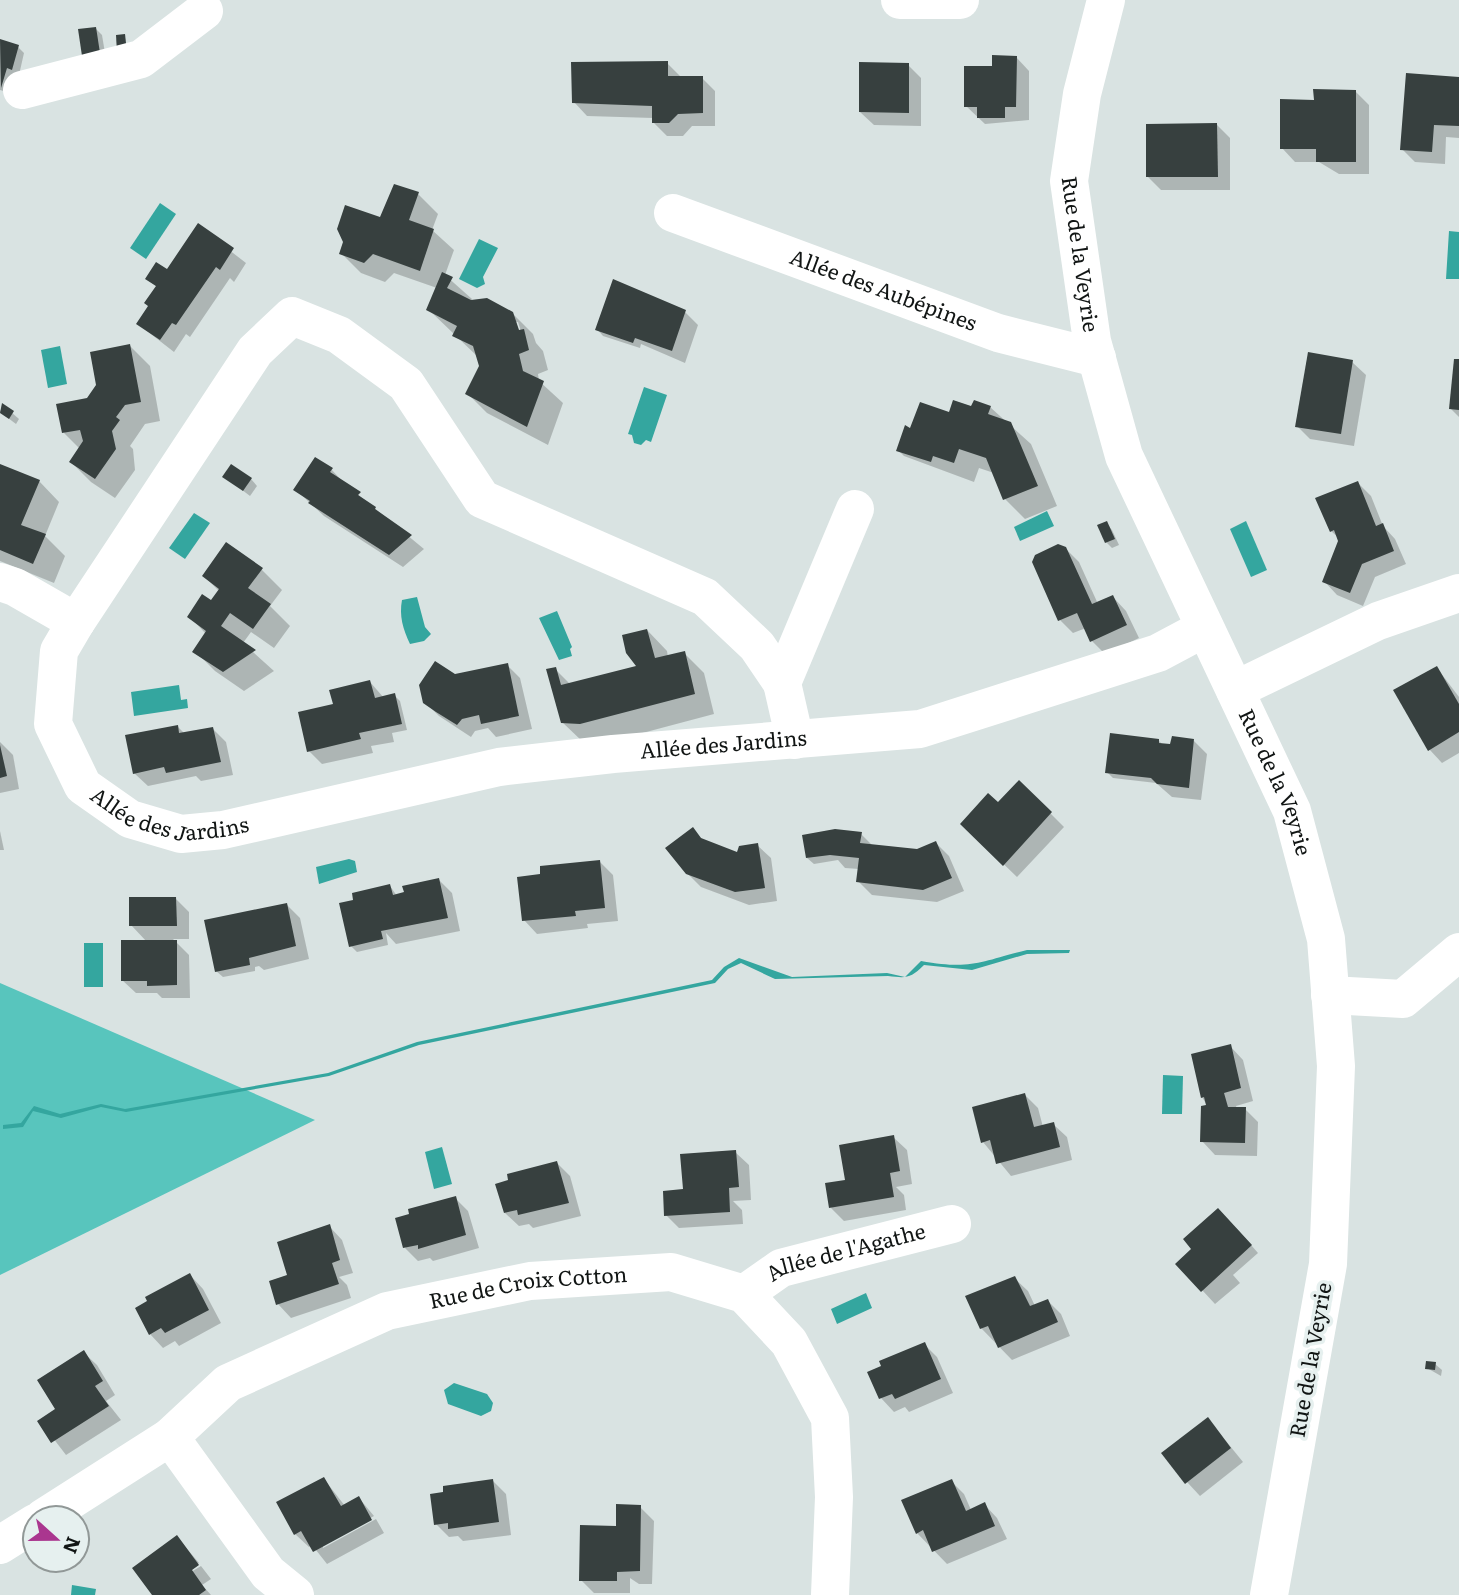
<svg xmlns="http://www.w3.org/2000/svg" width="1459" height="1595" viewBox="0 0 1459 1595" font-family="Literata,serif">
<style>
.forest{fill:#58c5bd}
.water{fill:#34a69f}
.shadow{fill:#0003;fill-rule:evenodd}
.building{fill:#37403f}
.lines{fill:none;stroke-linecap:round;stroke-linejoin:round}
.minor{stroke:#fff;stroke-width:38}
.major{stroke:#fff;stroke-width:38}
.labels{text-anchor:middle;stroke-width:7;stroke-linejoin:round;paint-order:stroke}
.street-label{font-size:21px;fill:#111514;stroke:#e6f0ef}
</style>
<rect width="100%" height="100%" fill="#d9e3e2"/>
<polygon class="forest" points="0,983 315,1120 0,1275"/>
<g class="water">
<polygon points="160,203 176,214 146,259 130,248"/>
<polygon points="1449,231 1459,232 1459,279 1446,279"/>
<polygon points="479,239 498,248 483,277 485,284 477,288 459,279"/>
<polygon points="60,346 67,384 48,388 41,350"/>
<polygon points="644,387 667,395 651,442 646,440 641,445 634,443 632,435 628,434"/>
<polygon points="1047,511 1054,526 1020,541 1014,527"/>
<polygon points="194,513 210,523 185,559 169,548"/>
<polygon points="1246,521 1267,570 1251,577 1230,529"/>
<path d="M417 597 425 627 431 634 424 641 410 644C403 629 399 616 402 600Z"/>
<polygon points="557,611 572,647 570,649 572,656 559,660 539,618"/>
<polygon points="179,685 181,700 187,699 188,708 134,716 131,692"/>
<polygon points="349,859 355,861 357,872 319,884 316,867"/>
<rect x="84" y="943" width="19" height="44"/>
<path d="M1027 950H1070L1069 953 1027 954 972 970 924 965C910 979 906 978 888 976L775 979 741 963 728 969 715 983 419 1045 329 1076 126 1112 101 1107 61 1118 33 1111 23 1127 3 1129V1125L21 1123 34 1106 60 1114 101 1104 125 1109 328 1073 417 1042 712 980 724 967 739 958 792 977 887 973 905 977 921 961C972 970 979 962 1027 950Z"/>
<polygon points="1163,1075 1183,1076 1182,1114 1162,1114"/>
<polygon points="442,1147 452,1184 434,1189 425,1152"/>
<polygon points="866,1293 872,1308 837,1324 831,1309"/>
<polygon points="454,1383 487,1394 493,1403 491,1411 481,1416 448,1404 444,1390"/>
<polygon points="72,1585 96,1589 95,1595 71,1595"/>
</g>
<g class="shadow">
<polygon points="96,29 102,35 106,59 90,62"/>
<polygon points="0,41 18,47 24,53 19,75 13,74 7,92 0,90"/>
<polygon points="1016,57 1029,71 1029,120 985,124 966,106 994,67"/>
<polygon points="667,63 680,76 702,78 715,91 715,126 692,126 683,136 667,136 653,122 653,118 587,116 574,102"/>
<polygon points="908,65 921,78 921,126 874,125 860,112"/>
<polygon points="1459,78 1459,138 1446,137 1445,164 1415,162 1402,149"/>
<polygon points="1355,91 1369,105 1369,174 1339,174 1319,162 1295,162 1282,148 1315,101"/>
<polygon points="1217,125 1230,138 1230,190 1161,190 1147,176"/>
<path d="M418 194 438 214 432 230 454 250 445 275 472 299 470 302 512 313 533 334 536 343 543 351 548 370 538 374 539 381 563 403 548 445 487 413 467 393 481 367 478 357 429 310 437 288 394 273 385 282 361 273 341 253ZM514 322H518L523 338Z"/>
<polygon points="198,226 246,263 234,282 230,278 190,337 186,334 174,352 138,324 150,307 157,287 147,279 167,272"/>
<polygon points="685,312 698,325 685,363 641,344 640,348 603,336 597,329"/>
<polygon points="130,346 150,366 160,421 145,424 130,446 133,449 135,470 115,498 91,482 71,462 80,449 64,433"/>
<polygon points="1459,361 1459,417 1451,409"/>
<polygon points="1352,362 1366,375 1354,446 1310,439 1297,426"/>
<polygon points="3,405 19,419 16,424 0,412"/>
<polygon points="990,407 1031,444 1057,506 1025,519 1005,499 994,473 979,468 974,482 904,456 898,450 911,430 950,414"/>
<polygon points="0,469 39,481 59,502 45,536 65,556 54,583 0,561"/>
<polygon points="331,469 344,483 424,549 403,567 324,516 295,489"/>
<polygon points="225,477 251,479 257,486 250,496"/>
<polygon points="1358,483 1371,496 1383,526 1395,539 1406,564 1375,577 1363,606 1337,595 1324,581 1340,539 1331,531"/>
<polygon points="1106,523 1112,530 1119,545 1112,548 1106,542"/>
<polygon points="232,548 262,570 282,590 270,606 290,626 274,648 251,632 243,643 274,671 244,691 215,671 195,651 206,634 189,616 212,602 219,591 206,578"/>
<polygon points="1065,548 1079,562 1098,604 1113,597 1126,611 1139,638 1105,654 1092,641 1086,628 1073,633 1060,620"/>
<polygon points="647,630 667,651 668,657 684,653 704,673 714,714 601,744 583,742 562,722 555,669 571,685 638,667"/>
<polygon points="507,665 520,678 532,729 496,737 488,728 475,731 471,737 439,716 425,702 454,676"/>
<polygon points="1437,668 1459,697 1459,753 1442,763 1429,749"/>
<polygon points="370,682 384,698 394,695 400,701 407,730 392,733 394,742 371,746 373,753 322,764 309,751"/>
<polygon points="177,726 185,734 213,729 226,742 233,775 201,781 196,776 148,786 134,773"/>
<polygon points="1159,741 1163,745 1194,741 1207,754 1201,800 1172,797 1156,783 1113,778 1107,772"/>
<polygon points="0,742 13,755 19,789 0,793"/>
<polygon points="1019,782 1064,827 1017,877 962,824 998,805"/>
<polygon points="693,830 704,841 739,855 757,845 771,858 777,901 749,905 701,887 687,873"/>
<polygon points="0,831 4,850 0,850"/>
<polygon points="861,834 873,846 917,851 936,843 949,856 964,891 937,902 872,895 858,881 859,869 845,868 838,860 814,864 807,858"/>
<polygon points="599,861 613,875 618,921 587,924 588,928 537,934 524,920 542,876"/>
<polygon points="439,880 452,893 460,931 396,944 386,933 388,945 357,952 351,946 390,886 397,896"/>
<polygon points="175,898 189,912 189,939 173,939 189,955 190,998 162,998 157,993 136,993 122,980 147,942 131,925"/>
<polygon points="287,905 300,918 309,959 264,970 259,966 255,967 255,971 223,977 216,971"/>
<polygon points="1230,1046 1243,1060 1253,1101 1236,1106 1237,1109 1245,1109 1258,1122 1257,1156 1215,1155 1202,1141 1208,1107 1202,1097"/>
<polygon points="1025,1095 1038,1108 1043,1127 1053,1124 1067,1137 1072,1160 1011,1176 983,1142"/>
<polygon points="893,1137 907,1150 912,1184 896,1187 904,1195 906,1210 844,1221 831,1208 847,1181"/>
<polygon points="735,1152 749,1165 751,1200 733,1201 742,1210 743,1224 679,1228 666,1215 684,1190"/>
<polygon points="557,1163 570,1176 581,1216 533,1228 529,1224 519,1226 505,1213"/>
<polygon points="455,1198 468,1211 479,1248 433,1261 430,1258 418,1261 405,1248"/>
<polygon points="329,1226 342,1240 353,1273 339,1277 347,1285 351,1298 291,1318 278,1304 289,1276"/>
<polygon points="1237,1229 1258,1253 1233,1275 1240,1283 1215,1304 1178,1264"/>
<polygon points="190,1275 203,1289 221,1323 179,1346 175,1341 163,1348 150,1334"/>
<polygon points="1014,1278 1028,1291 1035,1306 1048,1301 1061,1314 1070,1336 1012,1360 981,1328"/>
<polygon points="924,1344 937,1357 953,1393 909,1412 905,1407 894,1412 881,1398 883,1367"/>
<polygon points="83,1352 97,1365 115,1395 106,1401 121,1420 66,1455 40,1421 58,1409"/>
<polygon points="1435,1364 1442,1370 1441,1376 1427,1368"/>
<polygon points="1208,1419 1243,1462 1200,1496 1187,1482"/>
<polygon points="324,1479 345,1506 359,1498 374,1516 323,1544 323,1548 376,1519 384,1533 327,1564 312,1545 309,1547 295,1534"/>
<polygon points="493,1481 506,1494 511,1535 463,1541 458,1536 449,1537 436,1524 445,1493"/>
<polygon points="951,1481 964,1494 971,1510 984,1504 997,1518 1007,1539 947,1564 917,1533"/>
<polygon points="640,1507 654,1521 652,1584 639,1584 630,1578 630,1593 594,1593 581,1580 617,1528"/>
<polygon points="177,1537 199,1563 189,1570 191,1572 201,1566 211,1579 202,1585 211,1595 154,1595"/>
</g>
<g class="building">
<polygon points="96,27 100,53 82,56 78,29"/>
<polygon points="125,34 127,52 117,53 116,35"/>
<polygon points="0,39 19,45 12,70 7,68 1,88"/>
<polygon points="992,55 1017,56 1016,107 1005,107 1005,118 977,118 977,107 964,107 964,66 992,66"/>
<polygon points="668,61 668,76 703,76 703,113 678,114 669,123 652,123 652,106 572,103 571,62"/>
<polygon points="859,62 909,63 909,113 859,112"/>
<polygon points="1406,73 1459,77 1459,126 1434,125 1432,152 1400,150"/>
<polygon points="1313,89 1356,90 1356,162 1316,162 1316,149 1280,149 1280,99 1314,100"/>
<polygon points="1217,123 1218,177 1146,177 1146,124"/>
<polygon points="394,184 419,192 409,220 434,229 420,271 373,254 364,263 339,254 343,242 337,229 345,205 380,217"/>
<polygon points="198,223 234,248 220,270 216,267 176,325 172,323 160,340 136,324 148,306 144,303 156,286 145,279 156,262 167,269"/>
<polygon points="442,272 453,277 447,288 471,300 487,298 513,312 519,330 524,329 529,350 519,354 523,371 544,381 527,427 465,394 479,366 473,346 452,336 457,326 426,310"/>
<polygon points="613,279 686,310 672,351 635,338 633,343 595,330"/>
<polygon points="130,344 141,402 125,405 116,417 120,420 112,431 116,449 95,479 69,462 83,441 80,430 62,433 56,404 87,398 96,385 90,352"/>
<polygon points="1308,352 1353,360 1341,434 1295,427"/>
<polygon points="1454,359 1459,359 1459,410 1449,409"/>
<polygon points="953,400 971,406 974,400 991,406 988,414 1011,422 1038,486 1003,500 986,458 959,449 954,463 933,456 931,462 896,451 905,425 910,428 920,402 949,412"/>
<polygon points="2,403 14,411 9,419 0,413"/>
<polygon points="315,457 333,468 330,472 361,492 358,495 376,507 375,509 412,535 389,555 308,503 310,501 293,490"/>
<polygon points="0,464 40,480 21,525 46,534 33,564 0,550"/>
<polygon points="231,464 252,478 243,491 222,477"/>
<polygon points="1358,481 1376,526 1383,523 1394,551 1362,564 1350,593 1322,582 1338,541 1334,530 1330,532 1315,498"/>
<polygon points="1107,521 1115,539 1105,543 1097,525"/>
<polygon points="226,542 263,568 248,588 271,604 253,629 230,613 221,626 256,650 223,672 192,652 206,631 187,617 202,594 211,600 219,589 202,576"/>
<polygon points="1058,544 1066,547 1092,604 1113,595 1127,625 1090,642 1077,613 1058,621 1032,562 1035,555"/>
<polygon points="647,629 655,658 685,651 695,694 580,724 561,723 546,669 556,667 561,685 636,666 626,653 622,635"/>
<polygon points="435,661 455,674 508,663 519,716 481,724 479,715 462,719 457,725 436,712 423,703 419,685"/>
<polygon points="1437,666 1459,704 1459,732 1428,751 1393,690"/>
<polygon points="370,680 375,698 395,693 402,724 359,733 361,739 307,752 298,712 333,704 329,690"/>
<polygon points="178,725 179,733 213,727 221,762 166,773 164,767 133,774 125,735"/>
<polygon points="1110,733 1159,739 1159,743 1170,744 1172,736 1194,739 1189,788 1157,784 1151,778 1105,773"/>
<polygon points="0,745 7,776 0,778"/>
<polygon points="1019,780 1052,812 1003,866 960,824 988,793 998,802"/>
<polygon points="693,827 701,838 737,852 739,846 758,843 765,888 735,892 686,874 665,848"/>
<polygon points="835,829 862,832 860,843 917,849 936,841 952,878 923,890 856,882 859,858 830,855 806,858 802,835"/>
<polygon points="600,860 605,908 575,911 576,916 522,921 517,877 540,874 540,866"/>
<polygon points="439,878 448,918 381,931 383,939 349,947 339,903 353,900 352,893 390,884 393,895 404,892 402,886"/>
<polygon points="129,897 176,897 177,926 129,926"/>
<polygon points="287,903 296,946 249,958 250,965 215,972 204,920"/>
<polygon points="121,940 177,940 177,985 147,986 147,981 121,981"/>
<polygon points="1231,1044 1241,1088 1224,1093 1228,1107 1246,1107 1245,1143 1200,1142 1201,1106 1206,1105 1204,1097 1201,1098 1191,1054"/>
<polygon points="1025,1093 1034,1127 1054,1122 1060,1147 996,1164 990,1140 981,1143 972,1107"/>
<polygon points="894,1135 900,1171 890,1173 894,1197 829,1208 825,1183 845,1180 839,1145"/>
<polygon points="736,1150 739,1187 729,1188 730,1212 664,1216 663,1191 683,1189 680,1154"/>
<polygon points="557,1161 569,1203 518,1215 517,1210 504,1213 495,1184 508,1180 507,1174"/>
<polygon points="456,1196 466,1235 418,1249 418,1245 403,1248 395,1218 409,1214 408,1209"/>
<polygon points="1218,1208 1252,1245 1201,1292 1175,1264 1191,1249 1183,1239"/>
<polygon points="330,1224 340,1260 332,1263 339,1284 276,1305 269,1281 287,1275 277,1242"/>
<polygon points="190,1273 209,1310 165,1333 161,1328 149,1335 135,1308 147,1301 145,1297"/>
<polygon points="1015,1276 1030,1306 1048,1299 1058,1322 998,1348 988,1326 980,1329 965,1296"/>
<polygon points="925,1342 941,1379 895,1399 892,1394 879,1399 867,1372 881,1366 879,1361"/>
<polygon points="84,1350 103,1381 95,1386 109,1406 51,1443 37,1421 55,1409 37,1380"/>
<polygon points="1426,1361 1436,1362 1435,1370 1425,1369"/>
<polygon points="1208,1417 1231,1448 1185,1484 1161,1453"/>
<polygon points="324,1477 341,1506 359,1496 372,1520 313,1552 301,1531 294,1535 276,1502"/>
<polygon points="493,1479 499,1522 448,1529 448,1523 434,1525 430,1494 443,1492 443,1486"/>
<polygon points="952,1479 966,1511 985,1502 995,1526 932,1552 923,1530 916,1534 901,1500"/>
<polygon points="616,1504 641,1505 640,1571 617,1572 617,1581 579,1581 580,1525 616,1526"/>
<polygon points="177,1535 199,1565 192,1570 206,1590 199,1595 152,1595 132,1568"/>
</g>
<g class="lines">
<g class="minor">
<path id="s1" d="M1106 0 1082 94 1069 181 1092 341 1124 456 1292 811 1326 939 1336 1066 1328 1264 1269 1595"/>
<polyline points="22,90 141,59 204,11"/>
<path id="s2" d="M673 213 998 333 1097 358"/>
<polyline points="0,582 15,587 76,622"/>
<path id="s3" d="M782 683 757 646 705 597 482 499 406 384 339 335 292 316 255 351 76 622 59 651 53 724 83 786 130 819 181 834 223 830 499 767 613 754 920 729 1158 653 1205 628"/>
<polyline points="1235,690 1378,621 1459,593"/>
<polyline points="795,740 782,683 855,509"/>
<polyline points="1330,995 1403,999 1459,952"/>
<path id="s4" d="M744 1294 781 1268 952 1224"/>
<polyline points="170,1437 268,1573 295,1595"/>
<path id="s5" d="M43 1518 170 1437 228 1383 387 1311 530 1281 671 1272 744 1294 789 1342 830 1418 834 1497 830 1595"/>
<polyline points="0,1545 35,1523"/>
</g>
<polyline class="major" points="900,0 960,0"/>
</g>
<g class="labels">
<g class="street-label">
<text dy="7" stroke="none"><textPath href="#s1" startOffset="259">Rue de la Veyrie</textPath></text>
<text dy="7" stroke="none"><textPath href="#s2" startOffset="224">Allée des Aubépines</textPath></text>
<text dy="7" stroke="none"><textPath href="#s3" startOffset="1844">Allée des Jardins</textPath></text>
<text dy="7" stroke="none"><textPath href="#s1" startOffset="826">Rue de la Veyrie</textPath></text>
<text dy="7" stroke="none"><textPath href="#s3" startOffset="1278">Allée des Jardins</textPath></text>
<text dy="7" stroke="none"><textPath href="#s4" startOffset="112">Allée de l'Agathe</textPath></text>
<text dy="7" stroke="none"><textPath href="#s5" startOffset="548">Rue de Croix Cotton</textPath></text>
<text transform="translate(1311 1360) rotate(-80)" y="7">Rue de la Veyrie</text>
</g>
</g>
<g transform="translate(56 1539) rotate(111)"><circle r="33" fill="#e6f0ef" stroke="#919897" stroke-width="2"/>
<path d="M0-5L12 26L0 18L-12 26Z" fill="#aa368f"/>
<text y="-10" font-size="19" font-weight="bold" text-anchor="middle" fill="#111514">N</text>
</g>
</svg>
